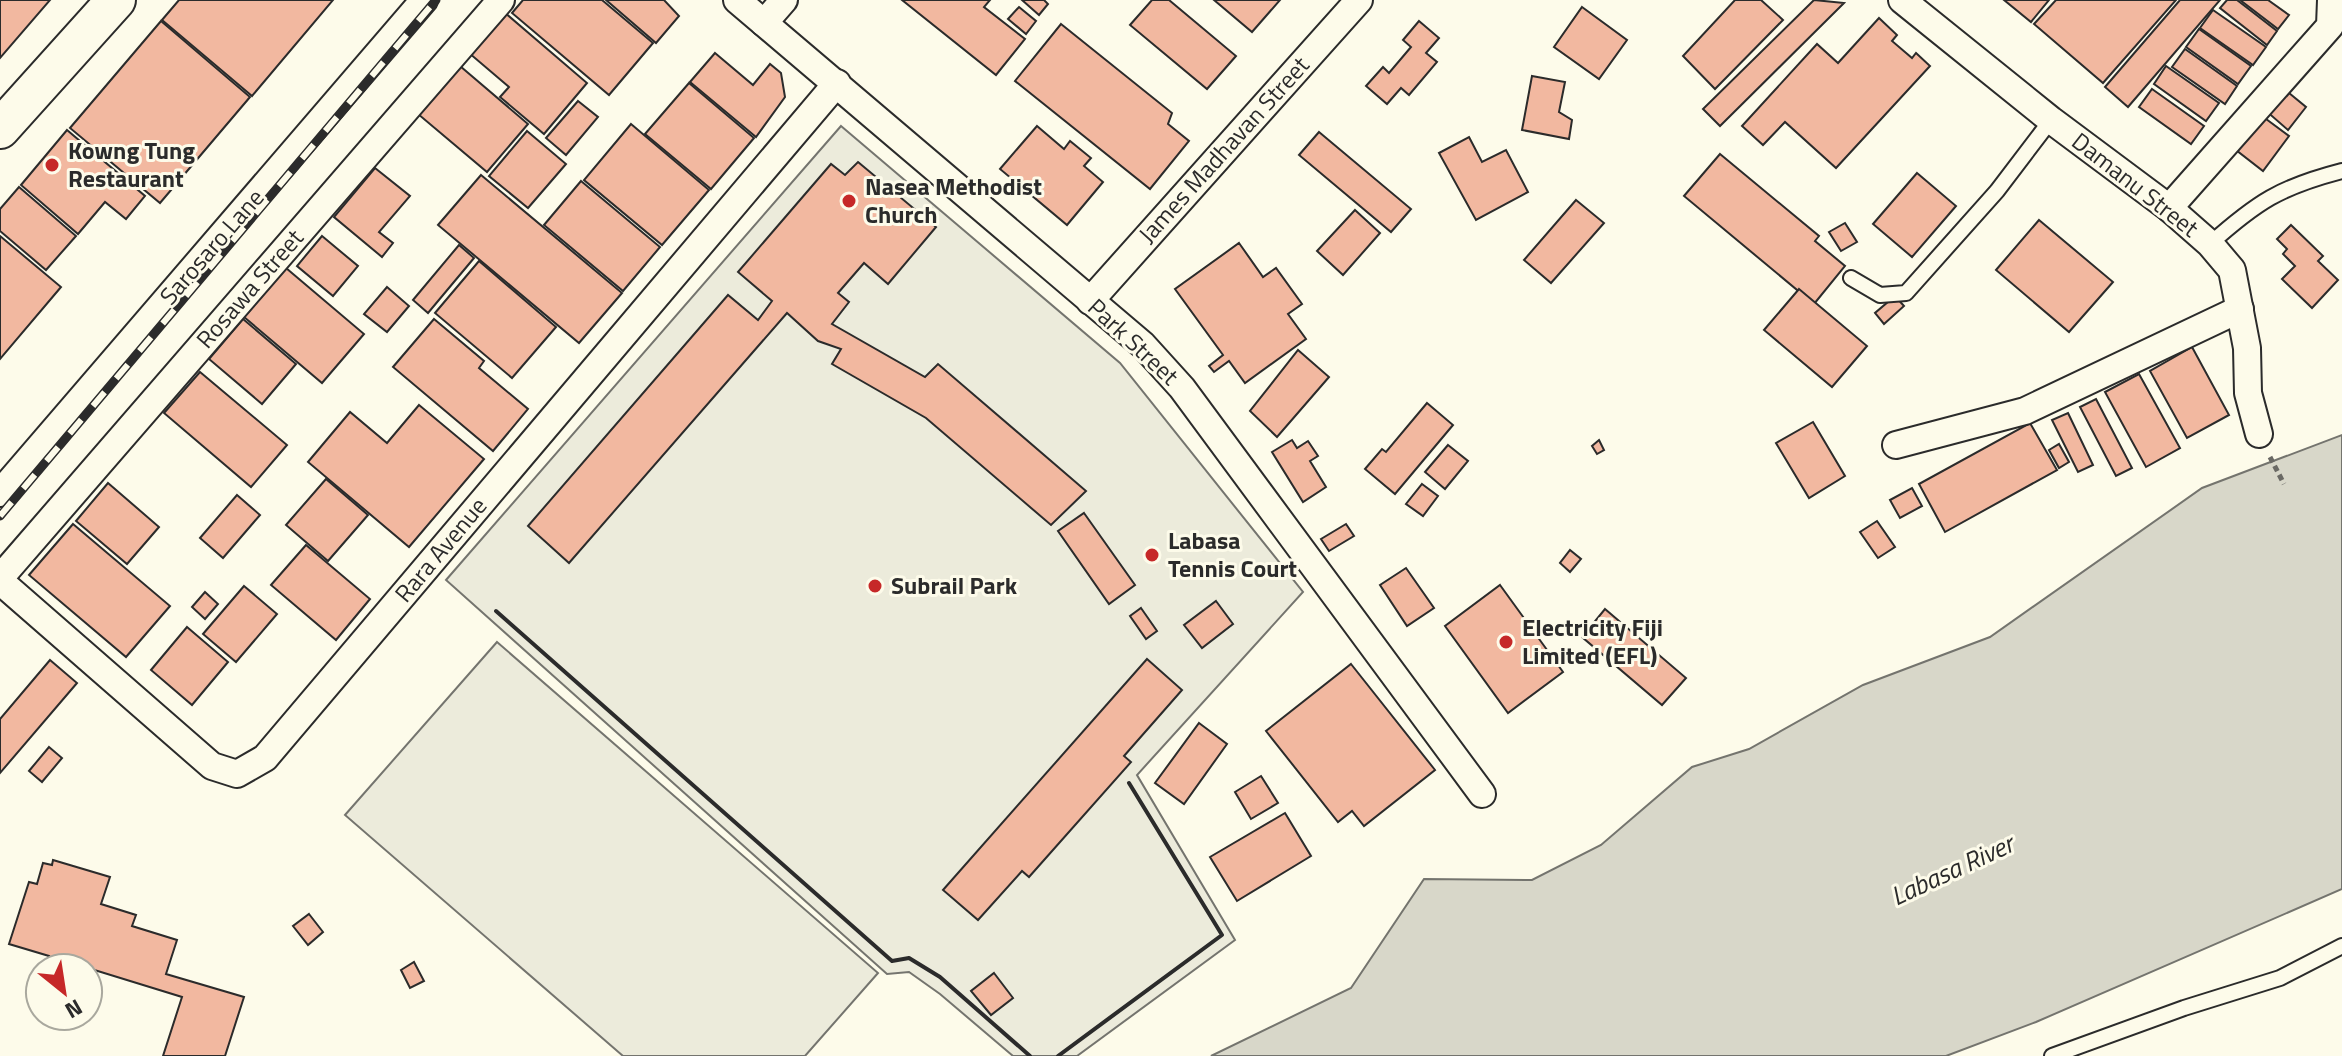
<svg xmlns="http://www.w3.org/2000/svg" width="2342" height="1056" viewBox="0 0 2342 1056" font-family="'Titillium Web',sans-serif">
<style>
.green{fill:#ecebdb;stroke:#74746e;stroke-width:2}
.water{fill:#d8d7c9;stroke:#74746e;stroke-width:2}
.building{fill:#f2b8a0;stroke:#2b2b2b;stroke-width:2}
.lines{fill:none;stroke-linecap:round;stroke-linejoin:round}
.lane-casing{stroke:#2b2b2b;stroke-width:18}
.street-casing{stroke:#2b2b2b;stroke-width:30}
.secondary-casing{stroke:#2b2b2b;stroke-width:42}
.path{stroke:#6a6964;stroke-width:5;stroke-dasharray:6 4;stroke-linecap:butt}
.lane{stroke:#fdfbea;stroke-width:14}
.street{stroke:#fdfbea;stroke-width:26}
.secondary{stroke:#fdfbea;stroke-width:38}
.rail-casing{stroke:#2b2b2b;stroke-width:9}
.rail{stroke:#fdfbea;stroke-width:6;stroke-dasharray:18;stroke-linecap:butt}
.wall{stroke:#2b2b2b;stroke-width:4}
.poi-dot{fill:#c62828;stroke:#fdfbea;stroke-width:3}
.labels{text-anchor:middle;stroke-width:6;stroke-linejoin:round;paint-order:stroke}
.street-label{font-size:24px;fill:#2b2b2b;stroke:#fdfbea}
.poi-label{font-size:24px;font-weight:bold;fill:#2b2b2b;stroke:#fdfbea;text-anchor:start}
.water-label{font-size:26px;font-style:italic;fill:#2b2b2b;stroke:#fdfbea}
</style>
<rect width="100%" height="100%" fill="#fdfbea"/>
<g class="green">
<polygon points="841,126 1120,363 1303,592 1137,775 1235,940 1077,1056 1013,1056 940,994 909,972 887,974 446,580"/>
<polygon points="497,642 878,973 805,1056 623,1056 345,815"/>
</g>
<polygon class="water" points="2342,435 2342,889 2036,1022 1946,1056 1211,1056 1351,988 1424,879 1532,880 1601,845 1692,767 1749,749 1863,685 1990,637 2202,488"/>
<g class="building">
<polygon points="0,0 50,0 0,58"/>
<polygon points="179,0 333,0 252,96 162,20"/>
<polygon points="523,0 602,0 653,43 609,95 512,13"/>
<polygon points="606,0 664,0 679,16 656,43"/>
<polygon points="902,0 990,0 984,7 1025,39 996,75"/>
<polygon points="1022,0 1044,0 1048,4 1039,15"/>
<polygon points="1152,0 1169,0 1236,56 1207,89 1130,25"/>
<polygon points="1214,0 1280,0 1252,32"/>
<polygon points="1735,0 1761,0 1783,20 1715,89 1683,56"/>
<polygon points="1814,0 1844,3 1720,126 1703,109"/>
<polygon points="2004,0 2049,0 2031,22"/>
<polygon points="2056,0 2176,0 2103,83 2034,24"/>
<polygon points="2180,0 2220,0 2128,107 2105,87"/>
<polygon points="2227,0 2237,0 2277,31 2267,45 2220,8"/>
<polygon points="2240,0 2268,0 2289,15 2278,29"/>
<polygon points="1019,7 1036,21 1026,34 1008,19"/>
<polygon points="1582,7 1627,40 1599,79 1554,47"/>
<polygon points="2213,10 2266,47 2253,65 2200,28"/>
<polygon points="504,12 587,83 544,134 500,97 509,87 469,53"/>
<polygon points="1879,18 1897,35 1892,41 1912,58 1916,53 1930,66 1836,168 1785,122 1763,145 1742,126 1817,44 1838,63"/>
<polygon points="161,21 250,97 160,203 70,128"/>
<polygon points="1419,21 1439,38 1426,53 1437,62 1409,95 1401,88 1387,104 1366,86 1383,67 1389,73 1411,47 1403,40"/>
<polygon points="1061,24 1172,113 1168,124 1189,141 1150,189 1015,81"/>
<polygon points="2199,29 2251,66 2238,84 2186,47"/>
<polygon points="2185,49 2237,86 2225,104 2172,67"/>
<polygon points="715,53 753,85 770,64 781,73 785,97 756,137 690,82"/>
<polygon points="460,66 528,124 487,172 418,114"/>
<polygon points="2166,66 2219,103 2206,121 2154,84"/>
<polygon points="1532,76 1565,82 1559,112 1572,120 1569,139 1522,130"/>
<polygon points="689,83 754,138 711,189 645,134"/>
<polygon points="2283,88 2306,107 2288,130 2265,110"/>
<polygon points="2152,89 2204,126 2191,144 2139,107"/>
<polygon points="578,101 598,117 566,155 546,138"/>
<polygon points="2262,116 2289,136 2263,171 2236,150"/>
<polygon points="631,124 709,190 662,245 584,180"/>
<polygon points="1037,126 1064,149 1070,141 1091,158 1084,166 1103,182 1067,225 1000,169"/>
<polygon points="67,130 145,196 126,219 105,202 78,234 21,185"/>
<polygon points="527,131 566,164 528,208 489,176"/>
<polygon points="1319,132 1411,209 1391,232 1299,155"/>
<polygon points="1469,137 1482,162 1506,150 1528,192 1476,220 1439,153"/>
<polygon points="1720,154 1819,236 1815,241 1845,266 1814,304 1684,196"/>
<polygon points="858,162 936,227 888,284 864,263 838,293 849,302 832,324 925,377 938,364 1086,491 1051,525 926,418 832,364 841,349 818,341 787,313 569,563 528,526 728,295 758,320 772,301 738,272 831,164 845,175"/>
<polygon points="375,168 410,196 379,232 393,243 382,257 334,217"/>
<polygon points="1917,173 1956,206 1912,257 1873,224"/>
<polygon points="481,175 622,293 579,343 438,225"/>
<polygon points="581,181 660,247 623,291 544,225"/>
<polygon points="19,187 76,236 46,270 0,231 0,209"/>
<polygon points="1576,200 1604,223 1551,283 1524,260"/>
<polygon points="1355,210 1380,233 1343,275 1317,251"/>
<polygon points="2039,220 2113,282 2069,332 1996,270"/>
<polygon points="1845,223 1857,242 1841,251 1829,232"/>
<polygon points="2291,225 2323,256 2318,261 2338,280 2312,308 2282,279 2295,266 2283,254 2287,249 2277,239"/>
<polygon points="0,236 61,287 0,359"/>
<polygon points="322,236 358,266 333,296 297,266"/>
<polygon points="1239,243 1263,277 1276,268 1302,304 1288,314 1306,339 1245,383 1229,361 1214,372 1209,366 1223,355 1175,289"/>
<polygon points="459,245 474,258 428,313 413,300"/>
<polygon points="479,261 556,327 512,378 435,313"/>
<polygon points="286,268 364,334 322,383 244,317"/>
<polygon points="387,287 409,306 387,332 364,314"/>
<polygon points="1799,289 1867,346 1832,387 1764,330"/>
<polygon points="1895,296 1904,306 1884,324 1875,313"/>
<polygon points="243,319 296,364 262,404 209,359"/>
<polygon points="434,319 484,361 479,368 528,409 493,451 393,367"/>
<polygon points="2192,347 2229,415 2187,438 2150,371"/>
<polygon points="1298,350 1329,377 1277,437 1250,411"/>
<polygon points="200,372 287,445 251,487 164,413"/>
<polygon points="2139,374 2180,448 2146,467 2105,392"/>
<polygon points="2096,399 2132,468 2116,476 2080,407"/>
<polygon points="1427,403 1453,425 1395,494 1365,469 1382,449 1386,452"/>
<polygon points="419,405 484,459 409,547 308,462 350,412 387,443"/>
<polygon points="2068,413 2093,465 2078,472 2052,420"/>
<polygon points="1813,422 1845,476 1809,498 1776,443"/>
<polygon points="2030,423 2057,470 1945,532 1919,484"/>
<polygon points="1292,440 1297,448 1308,441 1318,456 1310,461 1326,487 1303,502 1272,452"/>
<polygon points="1599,440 1604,450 1597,454 1592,446"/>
<polygon points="2059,444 2069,462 2059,468 2049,450"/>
<polygon points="1448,445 1468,461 1445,489 1425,472"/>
<polygon points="326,479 368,515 328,561 286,525"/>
<polygon points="108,483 159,527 127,564 76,521"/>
<polygon points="1422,484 1438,496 1423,516 1406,504"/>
<polygon points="1912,488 1922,506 1900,518 1890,500"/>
<polygon points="237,495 260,515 223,558 200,538"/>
<polygon points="1084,513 1135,585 1109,604 1058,531"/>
<polygon points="1877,521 1895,547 1878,558 1860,532"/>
<polygon points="73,524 170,606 126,657 29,575"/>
<polygon points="1346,524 1354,536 1329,551 1321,539"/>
<polygon points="306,545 370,599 336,640 271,585"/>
<polygon points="1570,550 1581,559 1570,572 1560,563"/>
<polygon points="1406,568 1434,608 1407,626 1380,585"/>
<polygon points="1500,585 1563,672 1508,713 1445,626"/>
<polygon points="244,586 277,614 236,662 203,634"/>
<polygon points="205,592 218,604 205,619 192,607"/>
<polygon points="1216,601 1233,624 1202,648 1184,625"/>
<polygon points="1141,608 1157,631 1146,639 1130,616"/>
<polygon points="1605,609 1686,678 1662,705 1582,637"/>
<polygon points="187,627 228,662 192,705 151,670"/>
<polygon points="1147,659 1182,690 1124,756 1131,762 1029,877 1022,871 978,920 943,890"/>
<polygon points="50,660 77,683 0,773 0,719"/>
<polygon points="1351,664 1435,770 1364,826 1352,811 1338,822 1266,731"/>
<polygon points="1199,723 1227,744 1184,804 1155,783"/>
<polygon points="49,747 62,758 42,782 29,771"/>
<polygon points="1261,776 1278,803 1251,819 1235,792"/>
<polygon points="1285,813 1311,856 1237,901 1210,857"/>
<polygon points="53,860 110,877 101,904 136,915 132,926 177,940 166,974 244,997 225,1056 163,1056 182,997 88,968 45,968 49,956 9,944 29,882 37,884 43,863 52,865"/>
<polygon points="309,914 323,932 308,945 293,926"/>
<polygon points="414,962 424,981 410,988 401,970"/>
<polygon points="994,973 1013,998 991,1015 971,991"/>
</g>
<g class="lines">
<defs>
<g id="lane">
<path d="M2210 244C2257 202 2280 187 2342 171"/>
<polyline points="1851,278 1880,295 1906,293 1997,191 2051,120"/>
<polyline points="2052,1056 2184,1008 2280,978 2342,946"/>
</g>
<g id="street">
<polyline points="737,0 1143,345 1182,388 1482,794"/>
<polyline points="1902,0 2051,120 2169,208 2210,244 2232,270 2247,348 2248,393 2259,434"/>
<polyline points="764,23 784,0"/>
<polyline points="2169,208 2330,26 2331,0"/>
<polyline points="1090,301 1359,0"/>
<polyline points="1896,445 2025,411 2240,309"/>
<polyline points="0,493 424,0"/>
<polyline points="0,578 501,0"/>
<polyline points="0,581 212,766 237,774 265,758 837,83"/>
</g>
<polyline id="secondary" points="0,129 116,0"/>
</defs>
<use href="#lane" class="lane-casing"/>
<use href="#street" class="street-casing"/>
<use href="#secondary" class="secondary-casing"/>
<polyline class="path" points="2270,457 2284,484"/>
<use href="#lane" class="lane"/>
<use href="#street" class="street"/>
<use href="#secondary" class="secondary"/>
<defs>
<polyline id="rail" points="0,516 436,0"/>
</defs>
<use href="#rail" class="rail-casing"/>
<use href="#rail" class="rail"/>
<g class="wall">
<polyline points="496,611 892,961 909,958 940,977 1030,1056"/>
<polyline points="1058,1056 1222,935 1129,783"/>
</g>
</g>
<g class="poi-dot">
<circle cx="52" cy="165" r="8"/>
<circle cx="849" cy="201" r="8"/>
<circle cx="1152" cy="555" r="8"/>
<circle cx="875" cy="586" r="8"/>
<circle cx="1506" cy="642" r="8"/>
</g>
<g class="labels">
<g class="street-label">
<text transform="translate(1224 150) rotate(-48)" y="8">James Madhavan Street</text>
<text transform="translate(2135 185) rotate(38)" y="8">Damanu Street</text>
<text transform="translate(212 247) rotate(-49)" y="8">Sarosaro Lane</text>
<text transform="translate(250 289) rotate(-49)" y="8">Rosawa Street</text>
<text transform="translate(1133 342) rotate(43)" y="8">Park Street</text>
<text transform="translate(441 550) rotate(-50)" y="8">Rara Avenue</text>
</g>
<g class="poi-label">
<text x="68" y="159">Kowng Tung<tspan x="68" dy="28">Restaurant</tspan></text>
<text x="865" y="195">Nasea Methodist<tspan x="865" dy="28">Church</tspan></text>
<text x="1168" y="549">Labasa<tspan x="1168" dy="28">Tennis Court</tspan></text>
<text x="891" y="594">Subrail Park</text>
<text x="1522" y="636">Electricity Fiji<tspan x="1522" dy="28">Limited (EFL)</tspan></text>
</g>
<g class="water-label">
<text transform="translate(1952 870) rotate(-25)" y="9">Labasa River</text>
</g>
</g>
<g transform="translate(64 992) rotate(150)"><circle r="38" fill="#fdfbea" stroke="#a9a89e" stroke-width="2"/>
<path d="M0-6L14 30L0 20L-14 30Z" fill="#c62828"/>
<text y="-12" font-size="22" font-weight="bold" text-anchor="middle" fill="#2b2b2b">N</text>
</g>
</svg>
